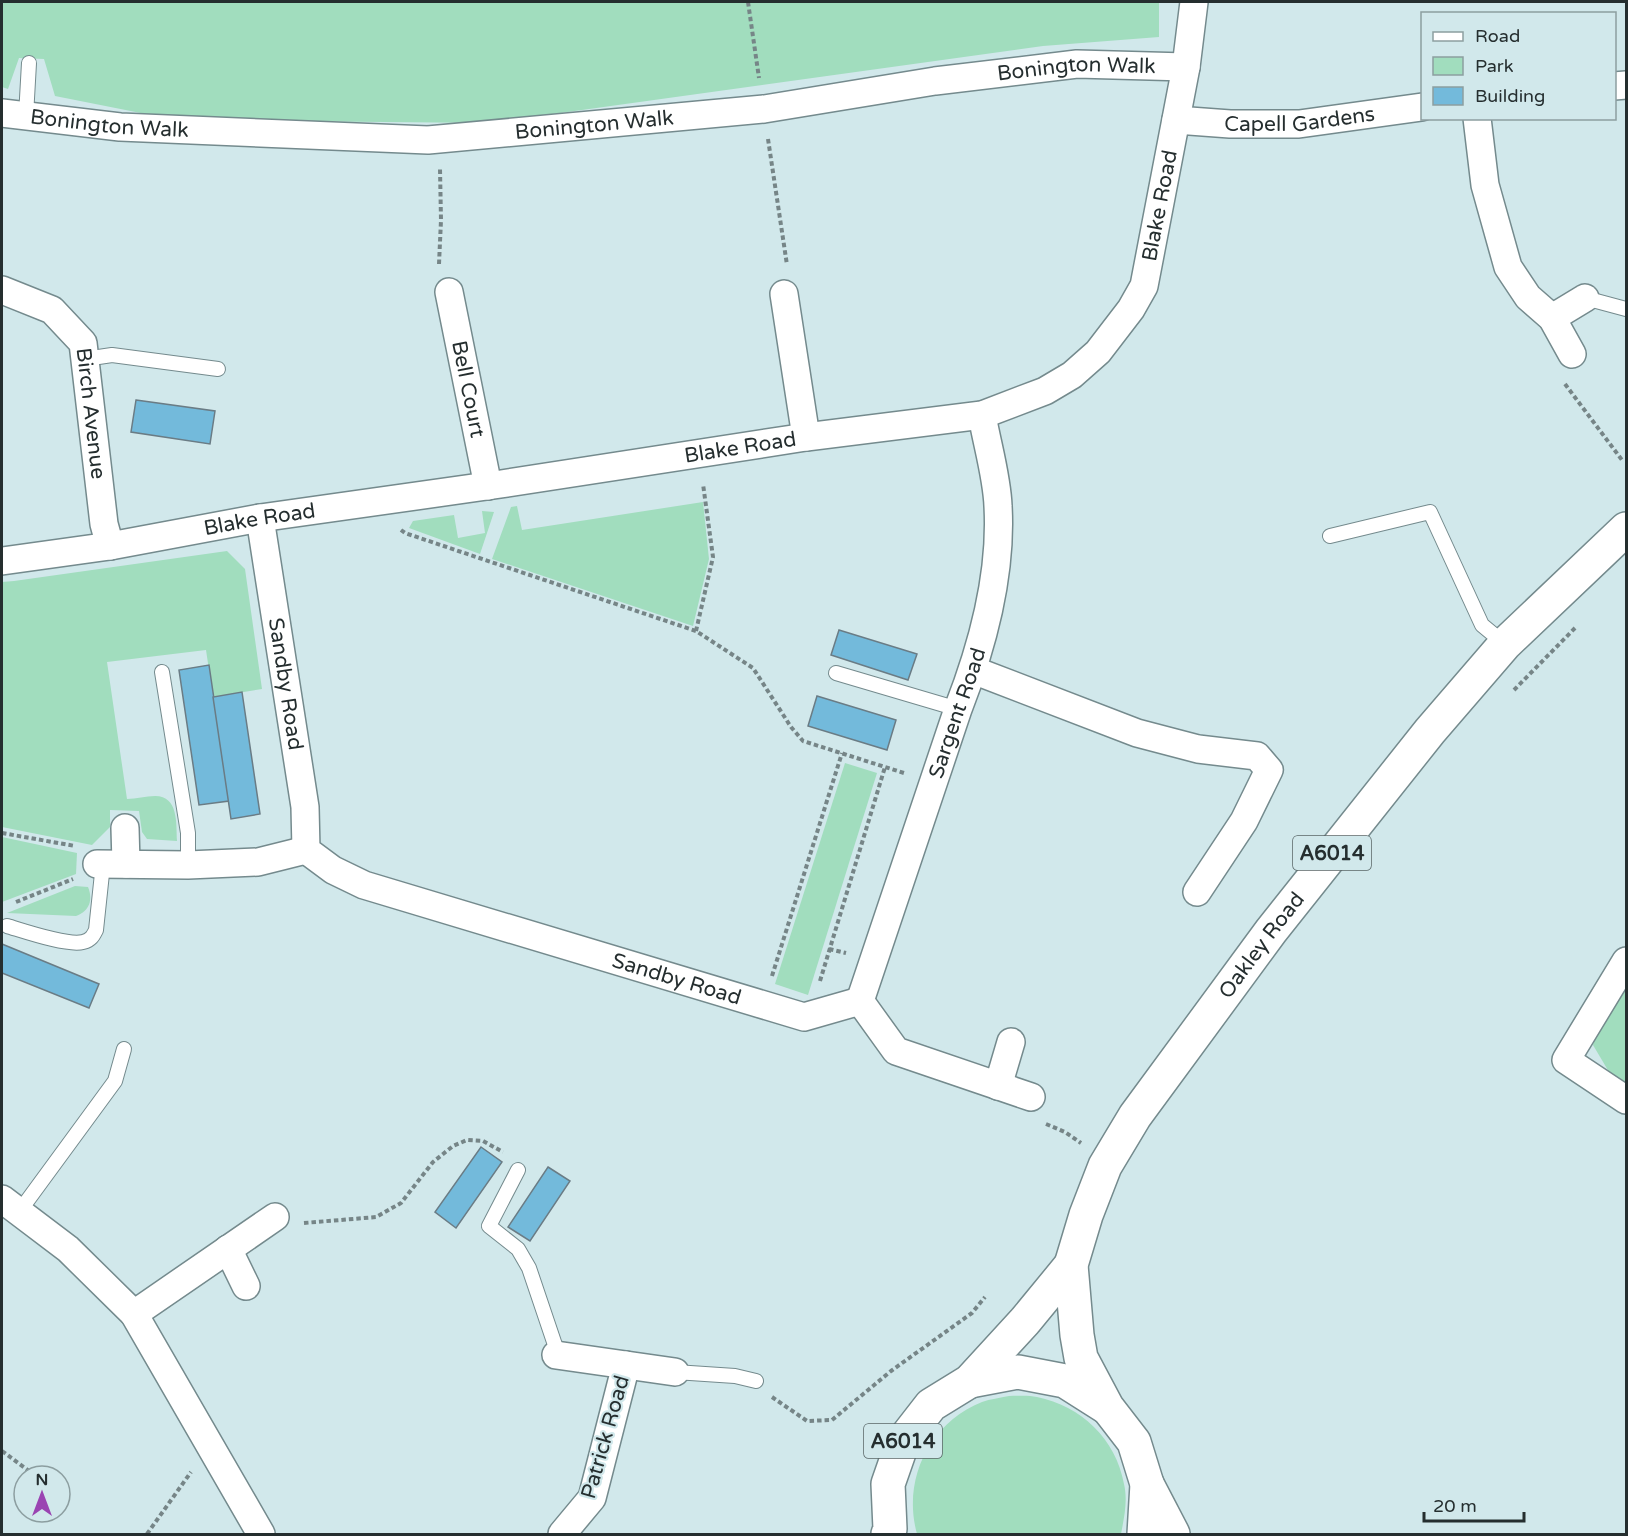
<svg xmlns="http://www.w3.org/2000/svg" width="1628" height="1536" viewBox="0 0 1628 1536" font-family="'Varela Round',sans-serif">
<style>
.green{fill:#a1ddbe}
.building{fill:#73badb;stroke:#6a7c85;stroke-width:1.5}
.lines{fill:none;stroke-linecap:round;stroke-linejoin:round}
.service-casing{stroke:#748a8d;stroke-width:16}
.minor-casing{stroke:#748a8d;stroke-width:30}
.tertiary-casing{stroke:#748a8d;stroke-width:36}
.primary-casing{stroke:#748a8d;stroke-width:36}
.path{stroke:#768587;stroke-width:4;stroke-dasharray:4.5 3;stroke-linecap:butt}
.service{stroke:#fff;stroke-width:14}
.minor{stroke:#fff;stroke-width:27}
.tertiary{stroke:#fff;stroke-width:33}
.primary{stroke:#fff;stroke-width:33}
.labels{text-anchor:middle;stroke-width:4.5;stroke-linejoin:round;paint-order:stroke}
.shield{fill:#d1e8eb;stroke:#596667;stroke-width:1.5}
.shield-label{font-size:20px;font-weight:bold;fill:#252e2f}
.street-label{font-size:21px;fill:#252e2f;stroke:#d1e8eb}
</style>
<rect width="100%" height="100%" fill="#d1e8eb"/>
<g class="green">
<polygon points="2,2 1159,2 1159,37 1043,46 489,123 176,120 55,96 44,59 19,58 8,89 2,87"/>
<polygon points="703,502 709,559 693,626 492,559 511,507 517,506 522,530"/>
<polygon points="482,511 494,512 480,554 409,528 413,521 454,515 458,538 485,533"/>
<path d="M227 551 245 569 262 689 213 697 206 650 107 662 127 799C136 799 146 796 155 796 179 796 176 824 177 841L147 839 142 832 139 811 110 810V827L92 845 2 827V582L14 581Z"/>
<polygon points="845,763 877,773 808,995 775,984"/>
<polygon points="2,837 77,853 76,874 2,902"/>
<path d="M75 886 88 887C93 899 90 911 76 916L7 913Z"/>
<polygon points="1626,983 1626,1083 1609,1072 1593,1045 1598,1026"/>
<path d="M1009 1396C1018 1396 1028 1395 1037 1397 1081 1406 1116 1439 1124 1484 1128 1501 1124 1518 1121 1534H917C902 1480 929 1423 982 1402 990 1399 1000 1398 1009 1396Z"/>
</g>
<g class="building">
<polygon points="136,400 215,411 210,444 131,432"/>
<polygon points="839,630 917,654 908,680 831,655"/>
<polygon points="209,665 229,801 199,805 179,670"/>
<polygon points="242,692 260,814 231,819 213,697"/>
<polygon points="817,696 896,720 887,750 808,726"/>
<polygon points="2,944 99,984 89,1008 2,973"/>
<polygon points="481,1147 502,1162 456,1228 435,1212"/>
<polygon points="548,1167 570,1181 530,1241 508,1227"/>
</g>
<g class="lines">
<defs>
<g id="service">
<polyline points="26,116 29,63"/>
<polyline points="1585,298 1626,309"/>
<polyline points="85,359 112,355 218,369"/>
<polyline points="1330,536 1430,512 1482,625 1505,644"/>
<polyline points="162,672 188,833 188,865"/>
<polyline points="836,673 958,709"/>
<path d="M7 926C24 931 67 946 83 942 91 940 93 936 96 930L103 864"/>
<polyline points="518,1170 489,1226 518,1249 529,1268 555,1345 556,1355"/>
<polyline points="19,1212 115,1081 124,1049"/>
<polyline points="675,1372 735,1376 756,1381"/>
</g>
<g id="minor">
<polyline points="1614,86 1626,85"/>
<path id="s1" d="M2 113 120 127 428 140 764 109 935 81 1077 64 1186 67"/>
<polyline points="1477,118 1485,185 1508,267 1528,297 1552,318 1572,354"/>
<path id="s2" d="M1176 120 1230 124H1299L1422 107"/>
<path id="s3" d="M2 290 52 310 83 343 104 524 110 546"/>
<path id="s4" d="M449 292 488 486"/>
<polyline points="784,294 806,437"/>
<polyline points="1552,318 1585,298"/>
<path id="s5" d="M260 518 305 807 306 850 333 870 364 885 804 1017 860 1001 896 1051 1031 1097"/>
<path id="s6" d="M2 561 110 546 260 518 501 484 806 437 982 415 1045 391 1072 375 1098 352 1131 309 1144 286 1186 67 1194 2"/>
<polyline points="973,670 1137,733 1198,749 1257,756 1269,770 1244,821 1197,892"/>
<polyline points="125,828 126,864"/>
<polyline points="97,864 188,865 258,862 306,850"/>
<polyline points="1626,961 1566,1060 1626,1100"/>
<path id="s7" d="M860 1001 958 709C983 645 1002 575 998 506 997 477 987 444 982 415"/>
<polyline points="998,1086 1011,1042"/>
<polyline points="2,1199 68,1249 134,1314 261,1534"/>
<polyline points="228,1249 246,1286"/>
<polyline points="134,1314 275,1217"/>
<polyline points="556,1355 626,1365 592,1498 562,1534"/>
<polyline points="626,1365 675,1372"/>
</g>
<polyline id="tertiary" points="1147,1484 1173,1534"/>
<g id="primary">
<polyline points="970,1381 1018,1372 1065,1381 1106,1407"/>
<polyline points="888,1534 890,1529 888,1484 903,1441 931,1405 970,1381 1025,1321 1071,1265"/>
<path id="s8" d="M1144 1534 1147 1484 1134 1442 1107 1407 1081 1358 1077 1335 1071 1265 1086 1215 1105 1166 1135 1116 1271 931 1430 731 1505 644 1626 529"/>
</g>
</defs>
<use href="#service" class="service-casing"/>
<use href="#minor" class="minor-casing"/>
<use href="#tertiary" class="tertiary-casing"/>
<use href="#primary" class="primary-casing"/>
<g class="path">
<polyline points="748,2 759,78"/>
<polyline points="768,139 787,265"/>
<polyline points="439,264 441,220 440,169"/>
<polyline points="1565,384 1622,460"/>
<polyline points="401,530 405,533 696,631 753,668 791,727 803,741 904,773"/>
<polyline points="696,631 713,557 703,484"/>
<polyline points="1514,690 1576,627"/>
<polyline points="2,833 75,846"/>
<polyline points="16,902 73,879"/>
<polyline points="829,949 846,953"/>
<polyline points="772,976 842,753"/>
<polyline points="820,981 885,767"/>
<polyline points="1046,1124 1065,1132 1081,1143"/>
<polyline points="304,1223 376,1217 401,1203 433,1162 453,1146 467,1140 483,1141 503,1152"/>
<polyline points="772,1397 807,1421 832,1420 891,1371 972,1313 985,1297"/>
<polyline points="2,1451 29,1471"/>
<polyline points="147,1534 191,1472"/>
</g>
<use href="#service" class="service"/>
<use href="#minor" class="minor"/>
<use href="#tertiary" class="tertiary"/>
<use href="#primary" class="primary"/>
</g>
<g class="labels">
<g class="shield">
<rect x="1293" y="836" width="78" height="34" rx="4.5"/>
<rect x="864" y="1424" width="78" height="34" rx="4.5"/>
</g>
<g class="shield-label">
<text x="1332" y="860">A6014</text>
<text x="903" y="1448">A6014</text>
</g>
<g class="street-label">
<text dy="7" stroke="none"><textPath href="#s1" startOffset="1080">Bonington Walk</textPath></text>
<text dy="7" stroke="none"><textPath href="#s2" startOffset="124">Capell Gardens</textPath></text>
<text dy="7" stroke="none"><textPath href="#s1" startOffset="108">Bonington Walk</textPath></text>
<text dy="7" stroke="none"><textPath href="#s1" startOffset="594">Bonington Walk</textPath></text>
<text dy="7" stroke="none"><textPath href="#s6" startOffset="1287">Blake Road</textPath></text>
<text dy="7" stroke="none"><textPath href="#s4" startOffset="99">Bell Court</textPath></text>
<text dy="7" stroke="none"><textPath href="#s3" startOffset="170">Birch Avenue</textPath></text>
<text dy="7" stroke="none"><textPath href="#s6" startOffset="747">Blake Road</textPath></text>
<text dy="7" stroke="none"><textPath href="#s6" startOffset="261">Blake Road</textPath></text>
<text dy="7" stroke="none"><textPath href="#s5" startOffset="168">Sandby Road</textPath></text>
<text dy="7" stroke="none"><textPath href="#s7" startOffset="304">Sargent Road</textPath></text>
<text dy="7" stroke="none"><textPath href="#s8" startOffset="663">Oakley Road</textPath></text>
<text dy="7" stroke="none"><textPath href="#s5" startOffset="730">Sandby Road</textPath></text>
<text transform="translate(605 1437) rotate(-74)" y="7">Patrick Road</text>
</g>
</g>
<rect width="1628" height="1536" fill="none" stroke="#252e2f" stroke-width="6"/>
<rect x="1421" y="12" width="195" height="108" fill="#d1e8eb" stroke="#8c9ea0" stroke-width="1.5"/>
<rect x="1433" y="32" width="30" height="9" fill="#ffffff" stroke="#8c9ea0" stroke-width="1.5"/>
<text x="1475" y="42" font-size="18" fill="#252e2f">Road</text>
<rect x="1433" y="57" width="30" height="18" fill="#a1ddbe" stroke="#8c9ea0" stroke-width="1.5"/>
<text x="1475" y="72" font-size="18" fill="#252e2f">Park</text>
<rect x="1433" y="87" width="30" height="18" fill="#73badb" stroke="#8c9ea0" stroke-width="1.5"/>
<text x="1475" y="102" font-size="18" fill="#252e2f">Building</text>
<g transform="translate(42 1494)"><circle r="28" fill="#d1e8eb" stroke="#8c9ea0" stroke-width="1.5"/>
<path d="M0-4.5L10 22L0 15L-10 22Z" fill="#9a44b2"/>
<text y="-9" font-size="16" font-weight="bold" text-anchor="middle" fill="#252e2f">N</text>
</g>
<path d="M1424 1512v9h100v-9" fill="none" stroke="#252e2f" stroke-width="3"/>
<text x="1433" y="1512" font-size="18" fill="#252e2f" stroke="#d1e8eb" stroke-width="4.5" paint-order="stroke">20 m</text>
</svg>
